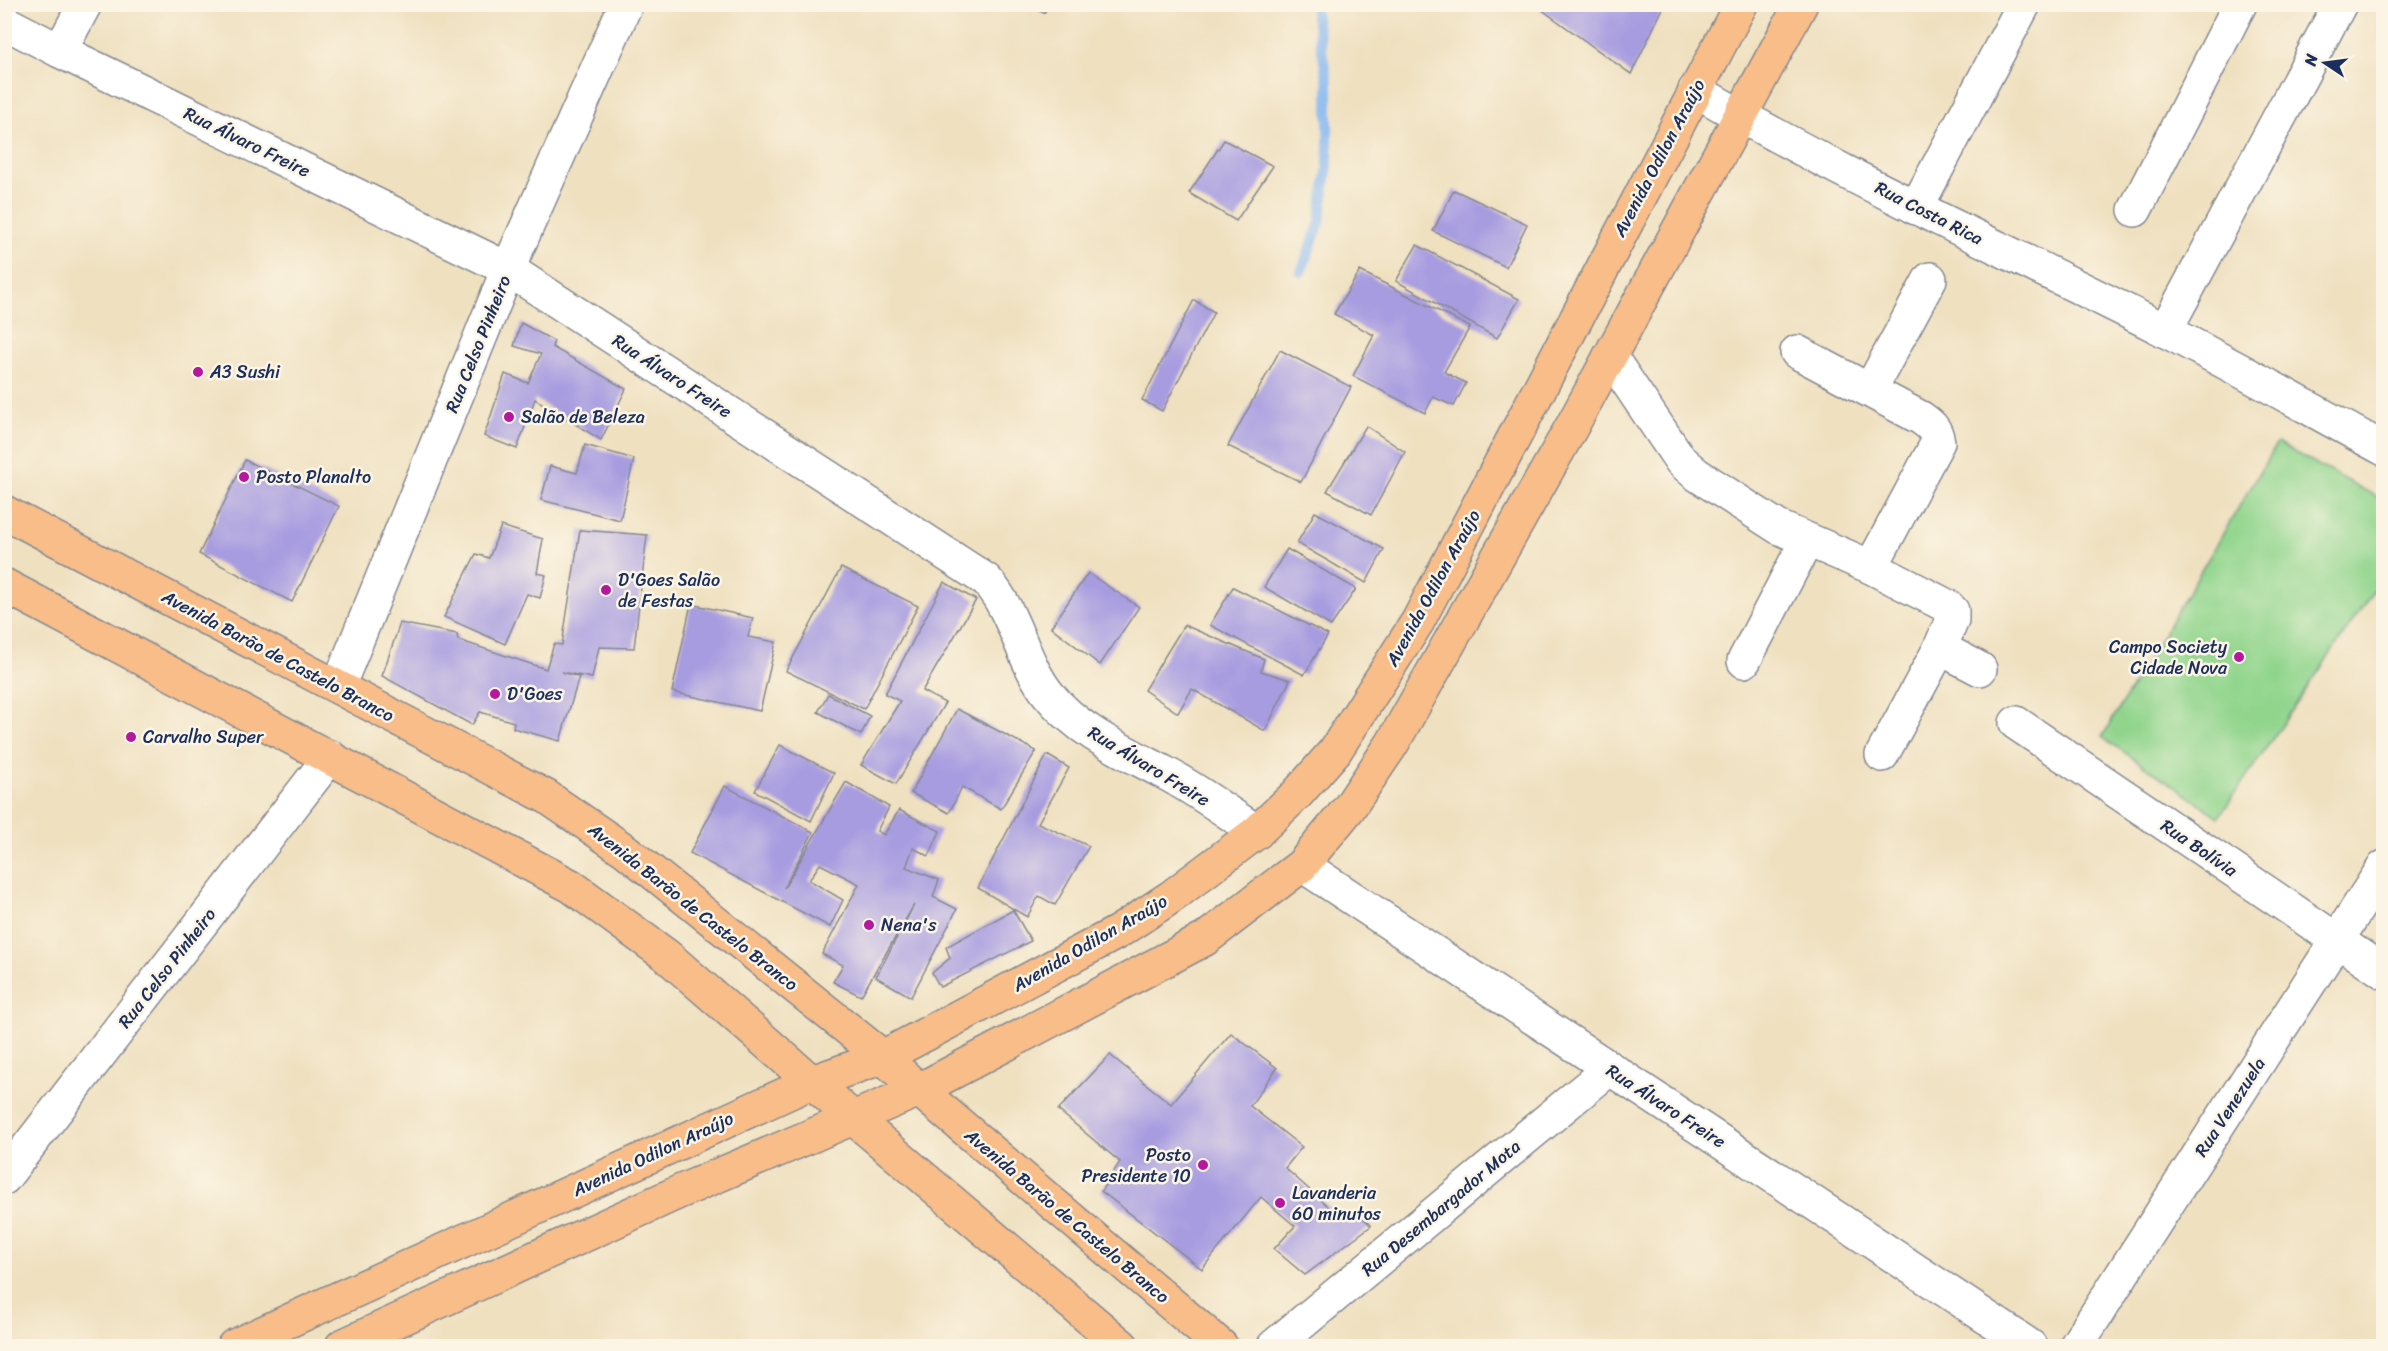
<svg xmlns="http://www.w3.org/2000/svg" width="2388" height="1351" viewBox="0 0 2388 1351" font-family="Sriracha,sans-serif">
<style>
.green{fill:#91d58d;stroke:#568276;stroke-width:1.5}
.lines{fill:none;stroke-linecap:round;stroke-linejoin:round}
.stream{stroke:#83b6f0;stroke-width:10}
.building{fill:#a79ce0}
.minor-casing{stroke:#85888f;stroke-width:36}
.major-casing{stroke:#85888f;stroke-width:36}
.minor{stroke:#fff;stroke-width:33}
.major{stroke:#f8bd89;stroke-width:33}
.poi-dot{fill:#b5179e;stroke:#fcf5e5;stroke-width:2}
.labels{text-anchor:middle;stroke-width:5;stroke-linejoin:round;paint-order:stroke}
.street-label{font-size:18px;fill:#1b2f5e;stroke:#fcf5e5}
.poi-label{font-size:18px;fill:#1b2f5e;stroke:#fcf5e5;text-anchor:start}
</style>
<rect width="100%" height="100%" fill="#fcf5e5"/>
<filter id="ink" filterUnits="userSpaceOnUse"><feTurbulence type="fractalNoise" baseFrequency=".0167" numOctaves="2"/><feDisplacementMap in="SourceGraphic" scale="12" xChannelSelector="R" yChannelSelector="G"/><feConvolveMatrix kernelMatrix="1 2 1 2 8 2 1 2 1" color-interpolation-filters="sRGB"/></filter>
<filter id="wash" filterUnits="userSpaceOnUse"><feTurbulence type="fractalNoise" baseFrequency=".008" numOctaves="4" result="noise"/><feDisplacementMap in="SourceGraphic" scale="24" xChannelSelector="R" yChannelSelector="G"/><feGaussianBlur stdDeviation="1.35" result="paint"/><feColorMatrix in="noise" values="0 0 0 0 0 0 0 0 0 0 0 0 0 0 0 0 0 1.4 0 .05"/><feComposite in="paint" operator="in"/></filter>
<g filter="url(#wash)">
<rect width="100%" height="100%" fill="#efe0c0"/>
<polygon class="green" points="2277,443 2383,500 2383,577 2219,817 2102,737"/>
<g class="lines">
<polyline class="stream" points="1301,272 1320,222 1328,165 1328,83 1315,13 1316,4"/>
</g>
<g id="blocks">
<g class="building">
<polygon points="1030,4 1050,4 1044,13"/>
<polygon points="1534,4 1665,4 1631,74"/>
<polygon points="1224,140 1273,166 1236,221 1189,193"/>
<polygon points="1454,190 1527,224 1506,267 1433,231"/>
<polygon points="1417,245 1519,299 1497,338 1396,281"/>
<polygon points="1360,271 1470,327 1444,372 1466,383 1454,406 1433,397 1425,413 1353,376 1374,335 1334,314"/>
<polygon points="1194,300 1214,312 1162,411 1142,400"/>
<polygon points="521,323 554,341 552,347 626,389 601,440 535,399 517,449 484,436 505,374 528,383 541,354 514,346"/>
<polygon points="1280,350 1351,387 1301,482 1228,446"/>
<polygon points="1366,426 1405,452 1371,515 1327,491"/>
<polygon points="585,445 634,459 620,520 541,500 550,466 577,473"/>
<polygon points="245,460 339,506 292,602 199,554"/>
<polygon points="1315,512 1384,549 1366,583 1297,543"/>
<polygon points="501,526 543,539 537,573 546,575 540,598 527,594 505,644 444,617 476,554 489,558"/>
<polygon points="580,530 647,535 634,648 599,647 592,678 562,672 579,677 560,741 513,728 514,722 480,712 472,725 382,676 400,623 457,634 458,640 546,669 554,644 562,645"/>
<polygon points="1287,549 1356,589 1331,626 1264,587"/>
<polygon points="841,568 918,606 864,709 786,671"/>
<polygon points="1088,573 1139,607 1100,665 1051,627"/>
<polygon points="944,582 976,600 922,691 945,703 896,784 861,765 900,701 885,694"/>
<polygon points="1233,587 1328,635 1304,675 1210,625"/>
<polygon points="691,604 753,618 748,637 776,642 760,711 672,692"/>
<polygon points="1184,625 1264,659 1261,671 1290,680 1265,731 1192,689 1178,713 1144,690"/>
<polygon points="828,694 870,716 861,735 818,712"/>
<polygon points="957,709 1036,751 1001,809 962,787 949,813 911,793"/>
<polygon points="780,745 834,773 811,821 755,791"/>
<polygon points="1047,755 1069,768 1038,823 1089,846 1055,905 1039,896 1027,917 978,888"/>
<polygon points="846,782 889,807 877,831 884,835 899,810 940,831 929,856 913,848 906,867 939,880 933,897 957,909 911,997 876,977 914,905 861,996 833,982 843,965 822,954 859,884 820,864 809,880 843,900 830,927 690,853 725,786 813,832 784,888"/>
<polygon points="1013,910 1031,941 940,987 932,973 950,958 946,947"/>
<polygon points="1231,1033 1277,1068 1250,1106 1302,1147 1285,1168 1339,1216 1357,1212 1371,1226 1305,1275 1274,1249 1295,1226 1261,1197 1202,1269 1101,1191 1120,1162 1058,1110 1110,1055 1171,1104"/>
</g>
</g>
</g>
<g filter="url(#ink)">
<use href="#blocks" fill-opacity="0" stroke="#85888f" stroke-width="1.5"/>
<g class="lines">
<defs>
<g id="minor">
<path d="M4 22 60 51 508 269 986 580C1016 613 1021 660 1049 695 1080 733 1124 751 1165 773 1197 790 1227 812 1257 832"/>
<polyline points="60,51 85,4"/>
<path d="M1695 90C1846 178 2007 250 2164 330 2238 368 2310 409 2384 449"/>
<polyline points="1916,208 2024,4"/>
<polyline points="2135,210 2240,4"/>
<polyline points="2165,331 2340,4"/>
<path d="M1797 352 1921 418C1931 425 1936 429 1938 442L1871 567"/>
<polyline points="1610,356 1681,461 1696,474 1778,527 1871,567 1947,606 1952,611 1952,620 1940,648 1980,669"/>
<polyline points="1870,390 1930,279"/>
<polyline points="1744,661 1807,540"/>
<polyline points="338,687 508,269 626,4"/>
<polyline points="2016,723 2384,972"/>
<polyline points="1882,755 1940,648"/>
<polyline points="1302,865 2030,1346"/>
<polyline points="4,1178 330,757"/>
<polyline points="1274,1346 1609,1069"/>
<polyline points="2076,1346 2384,867"/>
</g>
<g id="major">
<polyline points="4,512 547,797 626,851 883,1057 919,1090 1221,1346"/>
<polyline points="4,585 571,886 667,956 853,1118 1122,1346"/>
<polyline points="234,1346 812,1082 883,1057 1118,932 1171,897 1257,832 1297,794 1335,751 1418,621 1741,4"/>
<polyline points="342,1346 679,1192 919,1090 1205,939 1302,865 1349,808 1392,744 1571,428 1801,4"/>
</g>
</defs>
<use href="#minor" class="minor-casing"/>
<use href="#major" class="major-casing"/>
<use href="#minor" class="minor"/>
<use href="#major" class="major"/>
</g>
</g>
<g class="poi-dot">
<circle cx="198" cy="372" r="6"/>
<circle cx="509" cy="417" r="6"/>
<circle cx="244" cy="477" r="6"/>
<circle cx="606" cy="590" r="6"/>
<circle cx="2239" cy="657" r="6"/>
<circle cx="495" cy="694" r="6"/>
<circle cx="131" cy="737" r="6"/>
<circle cx="869" cy="925" r="6"/>
<circle cx="1203" cy="1165" r="6"/>
<circle cx="1280" cy="1203" r="6"/>
</g>
<g class="labels">
<g class="street-label">
<text transform="translate(247 142) rotate(26)" y="6">Rua Álvaro Freire</text>
<text transform="translate(1659 158) rotate(-62)" y="6">Avenida Odilon Araújo</text>
<text transform="translate(1929 213) rotate(27)" y="6">Rua Costa Rica</text>
<text transform="translate(478 344) rotate(-68)" y="6">Rua Celso Pinheiro</text>
<text transform="translate(672 376) rotate(33)" y="6">Rua Álvaro Freire</text>
<text transform="translate(1433 588) rotate(-61)" y="6">Avenida Odilon Araújo</text>
<text transform="translate(278 656) rotate(28)" y="6">Avenida Barão de Castelo Branco</text>
<text transform="translate(1149 766) rotate(31)" y="6">Rua Álvaro Freire</text>
<text transform="translate(2199 848) rotate(34)" y="6">Rua Bolívia</text>
<text transform="translate(693 907) rotate(38)" y="6">Avenida Barão de Castelo Branco</text>
<text transform="translate(1090 943) rotate(-30)" y="6">Avenida Odilon Araújo</text>
<text transform="translate(167 968) rotate(-52)" y="6">Rua Celso Pinheiro</text>
<text transform="translate(1666 1106) rotate(33)" y="6">Rua Álvaro Freire</text>
<text transform="translate(2230 1107) rotate(-57)" y="6">Rua Venezuela</text>
<text transform="translate(653 1154) rotate(-25)" y="6">Avenida Odilon Araújo</text>
<text transform="translate(1441 1208) rotate(-40)" y="6">Rua Desembargador Mota</text>
<text transform="translate(1067 1216) rotate(40)" y="6">Avenida Barão de Castelo Branco</text>
</g>
<g class="poi-label">
<text x="210" y="378">A3 Sushi</text>
<text x="521" y="423">Salão de Beleza</text>
<text x="256" y="483">Posto Planalto</text>
<text x="618" y="586">D'Goes Salão<tspan x="618" dy="21">de Festas</tspan></text>
<text x="2227" y="653" text-anchor="end">Campo Society<tspan x="2227" dy="21">Cidade Nova</tspan></text>
<text x="507" y="700">D'Goes</text>
<text x="143" y="743">Carvalho Super</text>
<text x="881" y="931">Nena's</text>
<text x="1191" y="1161" text-anchor="end">Posto<tspan x="1191" dy="21">Presidente 10</tspan></text>
<text x="1292" y="1199">Lavanderia<tspan x="1292" dy="21">60 minutos</tspan></text>
</g>
</g>
<rect width="2388" height="1351" fill="none" stroke="#fcf5e5" stroke-width="24"/>
<g transform="translate(2325 63) rotate(283)" stroke="#fcf5e5" stroke-width="4.5" paint-order="stroke">
<path d="M0-4.5L10 22L0 15L-10 22Z" fill="#1b2f5e"/>
<text y="-9" font-size="16" font-weight="bold" text-anchor="middle" fill="#1b2f5e">N</text>
</g>
</svg>
